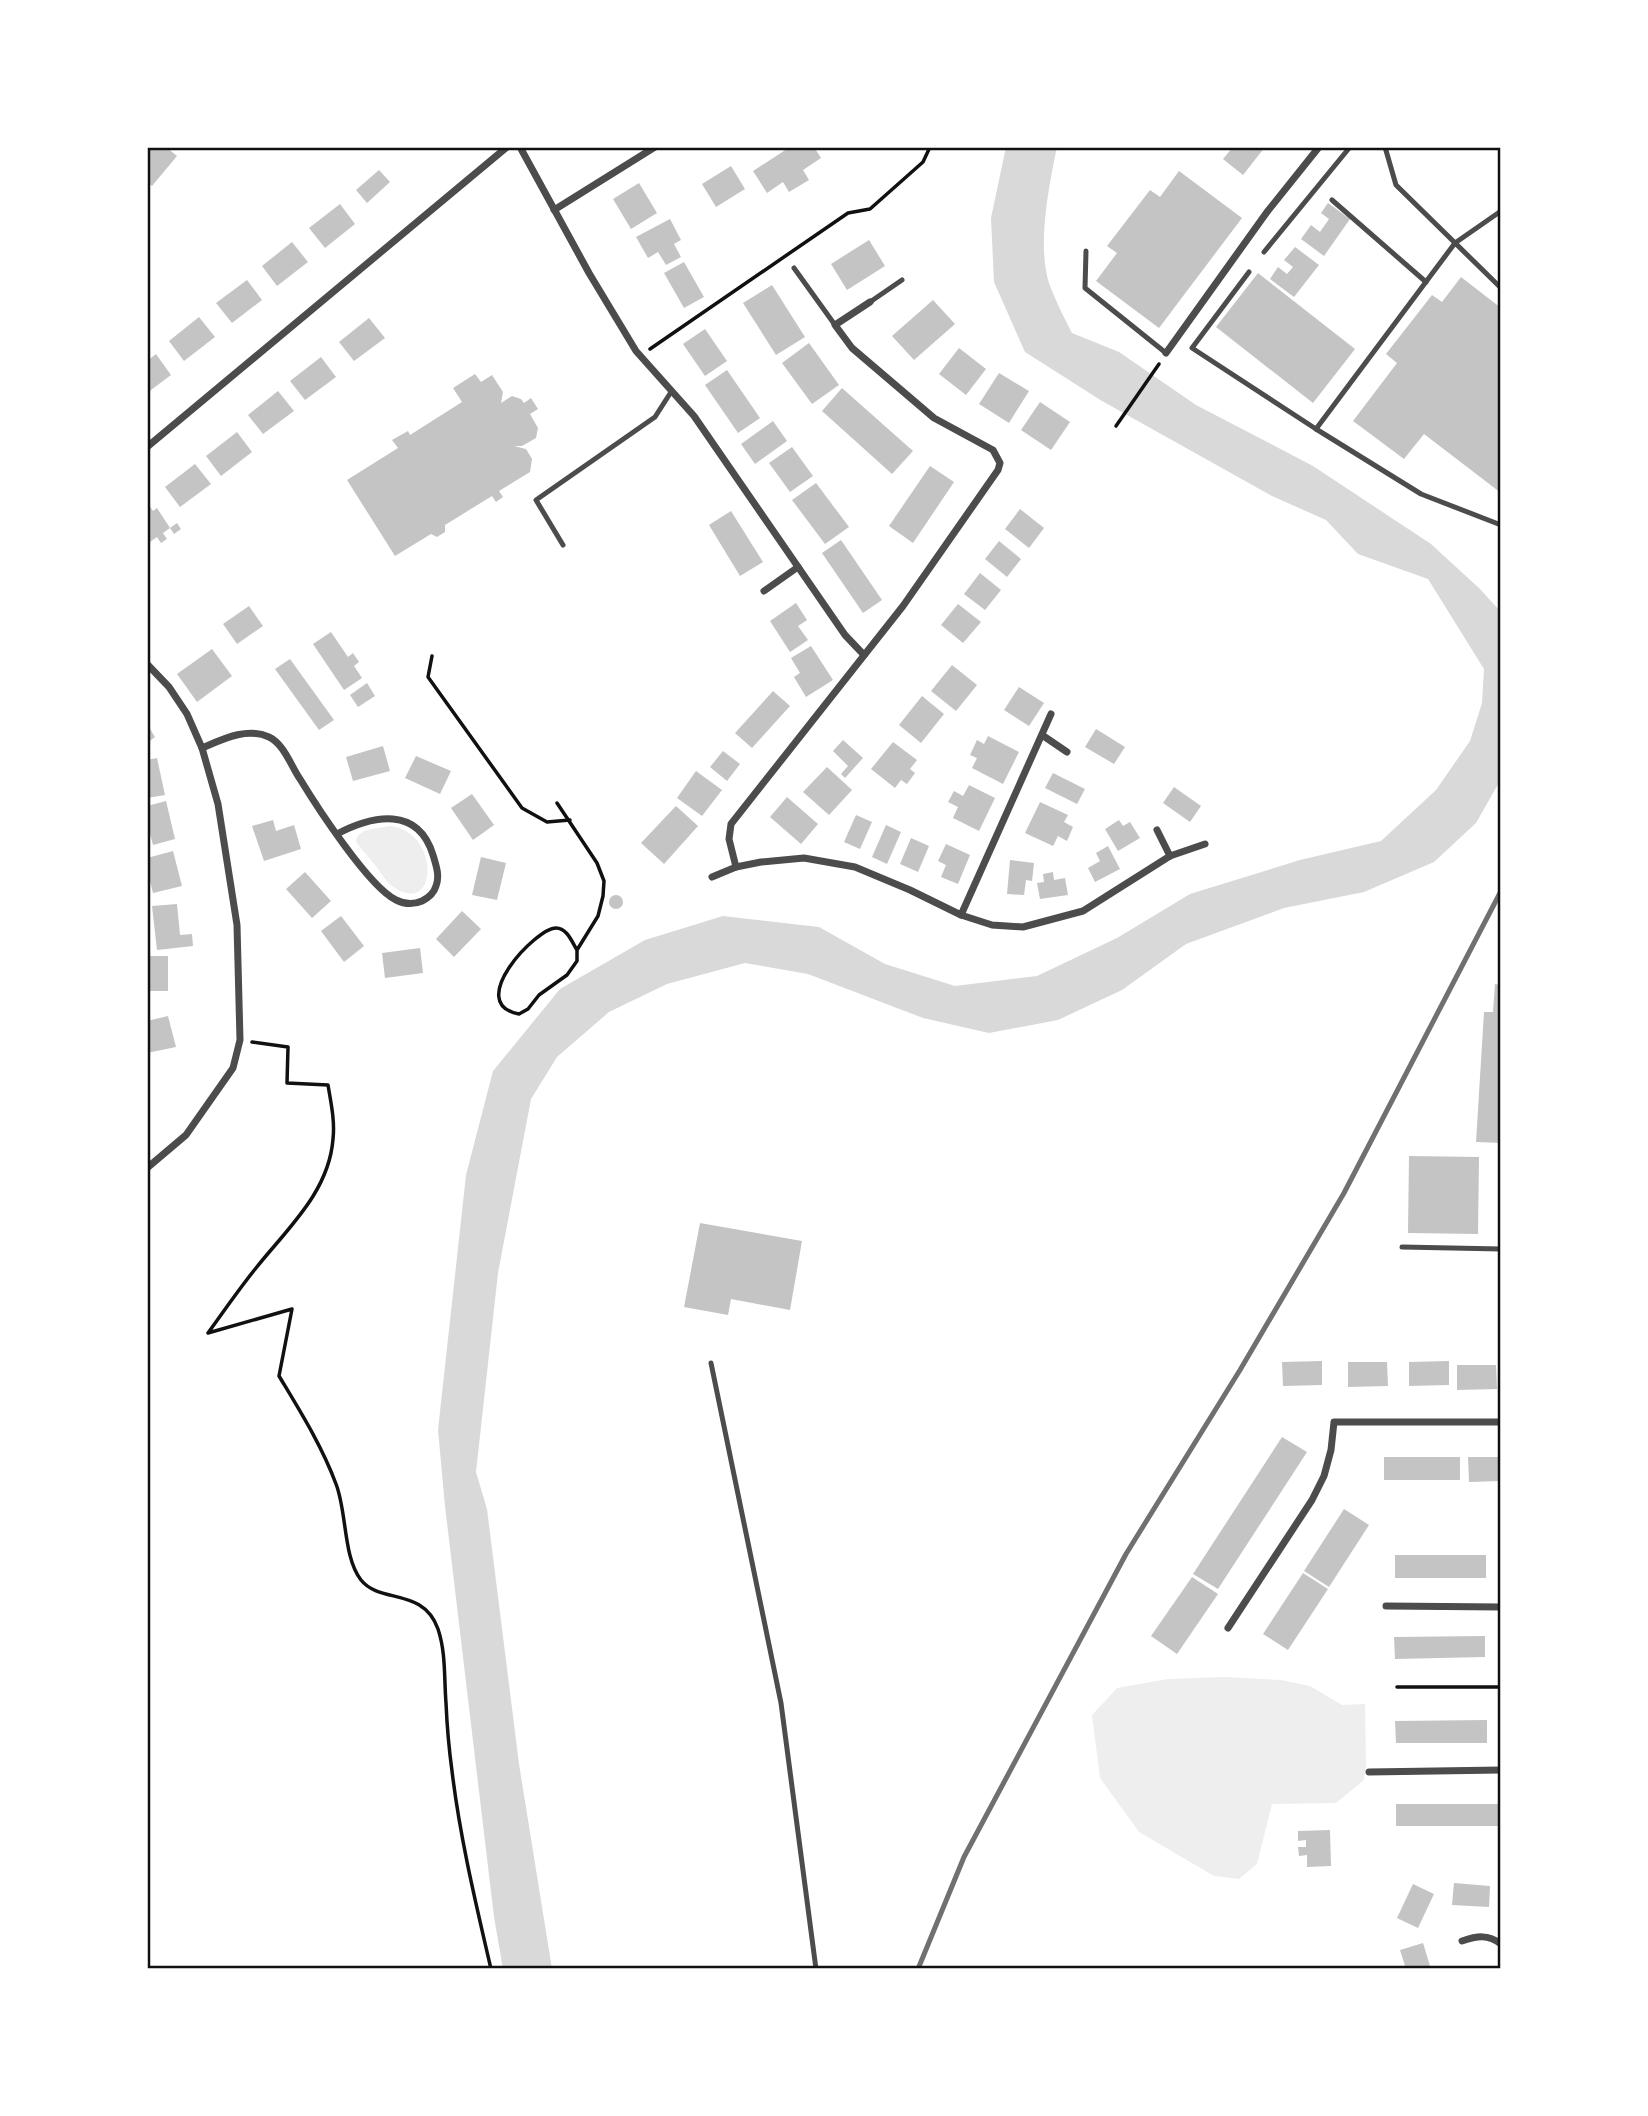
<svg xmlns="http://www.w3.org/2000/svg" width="1648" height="2116" viewBox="0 0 1648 2116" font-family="Commissioner,sans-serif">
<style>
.green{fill:#eee}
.water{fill:#d9d9d9}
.building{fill:#c4c4c4}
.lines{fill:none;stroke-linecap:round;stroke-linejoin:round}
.path{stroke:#111;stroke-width:3.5}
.service{stroke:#4c4c4c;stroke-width:5}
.minor{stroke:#4c4c4c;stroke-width:7}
.rail{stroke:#707070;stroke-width:5}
.neatline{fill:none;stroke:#111;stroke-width:2.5}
</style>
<rect width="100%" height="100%" fill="#fff"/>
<g class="green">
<path d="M389 826C440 830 439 916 395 888 386 883 381 872 374 864 368 856 362 850 356 842 357 828 377 829 389 826Z"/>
<polygon points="1224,1677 1281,1680 1310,1686 1342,1705 1365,1704 1366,1765 1364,1780 1336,1803 1272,1804 1257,1864 1239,1879 1214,1876 1139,1832 1100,1778 1092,1715 1117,1688 1168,1679"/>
</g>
<path class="water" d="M1006 147H1057C1049 185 1037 246 1049 283 1055 300 1064 317 1072 333L1119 352 1196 405 1313 466 1431 544 1480 589 1501 612V779L1476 823 1434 862 1364 892 1284 908 1186 944 1122 990 1058 1020 989 1033 923 1018 808 974 745 963 667 984 609 1012 557 1057 531 1099 498 1273 476 1472 487 1509 519 1764 552 1969H503L494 1917 445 1506 438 1430 466 1175 493 1071 560 989 645 940 723 916 819 927 885 964 955 986 1037 976 1117 938 1190 894 1300 860 1381 841 1436 790 1470 741 1482 703 1484 669 1428 579 1358 554 1326 520 1272 496 1102 401 1025 352 994 282 991 218Z"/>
<g class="building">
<polygon points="152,147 166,147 177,156 152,186 147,182 147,152"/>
<polygon points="790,147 814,147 821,158 803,170 809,180 789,192 783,182 767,193 753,171"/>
<polygon points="1233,147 1265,147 1243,175 1223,159"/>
<polygon points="731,166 745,189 716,207 702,184"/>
<polygon points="379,170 390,182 367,203 356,190"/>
<polygon points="1179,171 1242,218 1159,328 1096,281 1117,253 1107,246 1150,190 1160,197"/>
<polygon points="639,183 657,213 631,229 613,199"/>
<polygon points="1328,203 1350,219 1324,256 1301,239 1311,225 1320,232 1329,219 1321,213"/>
<polygon points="340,204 355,224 325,248 309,228"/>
<polygon points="670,219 681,240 674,244 681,257 666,265 658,252 648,258 636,237"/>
<polygon points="869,240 885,266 847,290 831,264"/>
<polygon points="292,242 308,262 277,286 262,266"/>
<polygon points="1295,247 1319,265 1294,297 1270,279 1278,267 1287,274 1293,267 1284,260"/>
<polygon points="684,262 704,297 684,308 664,273"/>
<polygon points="1258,273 1355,349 1313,403 1216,327"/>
<polygon points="1461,277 1501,308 1501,493 1424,434 1404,459 1353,421 1397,363 1386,354 1432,295 1442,302"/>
<polygon points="247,280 262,300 232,323 216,303"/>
<polygon points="772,285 805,337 776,355 743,303"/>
<polygon points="933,300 955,324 914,360 892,336"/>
<polygon points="199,317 215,337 184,361 169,341"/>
<polygon points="369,318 385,338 354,361 339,342"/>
<polygon points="705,329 727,361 705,376 683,344"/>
<polygon points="809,343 839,385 812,404 782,363"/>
<polygon points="959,348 986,369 966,395 939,374"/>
<polygon points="156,354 171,375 147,393 147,361"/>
<polygon points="321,357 336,377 305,400 290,381"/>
<polygon points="727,370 760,418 738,433 705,385"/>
<polygon points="999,373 1029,391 1009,423 979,404"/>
<polygon points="475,374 481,382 492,375 503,392 501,403 512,396 521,399 524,403 531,398 538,409 530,414 538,428 536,438 522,446 514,446 526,449 532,459 530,472 499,491 503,497 496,502 492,496 445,525 445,532 437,537 431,534 395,556 347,480 398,448 392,440 408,431 410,435 462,402 453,388"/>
<polygon points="842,388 913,451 892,474 822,411"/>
<polygon points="278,391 294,411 263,434 248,415"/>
<polygon points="1040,402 1070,422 1051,450 1021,430"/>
<polygon points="773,421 787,441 755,464 741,444"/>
<polygon points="237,432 252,452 221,476 206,456"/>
<polygon points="792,447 813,476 790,492 769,463"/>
<polygon points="195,464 211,484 180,507 165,487"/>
<polygon points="930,466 954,482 913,543 889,526"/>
<polygon points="816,483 849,527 825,544 792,500"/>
<polygon points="149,505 153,511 157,508 170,528 163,533 167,539 161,543 157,537 147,544"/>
<polygon points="1020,509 1044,528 1029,548 1005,529"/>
<polygon points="731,511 763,562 740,576 709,525"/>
<polygon points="177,523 181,529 174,534 170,528"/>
<polygon points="841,540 882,600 863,613 822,553"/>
<polygon points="999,541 1021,559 1007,577 985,559"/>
<polygon points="980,573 1001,590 985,610 964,594"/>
<polygon points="796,603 807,620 798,626 808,640 790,652 770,621"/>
<polygon points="958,604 981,622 963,643 941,625"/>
<polygon points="249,606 263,626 237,644 223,624"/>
<polygon points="331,632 348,657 353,653 359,662 354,666 362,678 344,690 313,644"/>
<polygon points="811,646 833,680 806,697 794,677 800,673 791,658"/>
<polygon points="212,649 232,676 197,702 177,674"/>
<polygon points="290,659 334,720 319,730 275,669"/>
<polygon points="952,665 977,685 956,711 931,691"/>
<polygon points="367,683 375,696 358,707 350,695"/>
<polygon points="1019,687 1044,703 1029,726 1004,710"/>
<polygon points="773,691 790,706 752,748 735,733"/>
<polygon points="922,696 944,714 921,743 899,725"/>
<polygon points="147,724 155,737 147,743"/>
<polygon points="1096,729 1125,747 1114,764 1085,747"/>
<polygon points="988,736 1019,752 1003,784 972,768 977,758 970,755 977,740 984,744"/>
<polygon points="843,740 863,758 845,778 841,774 848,766 833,751"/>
<polygon points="893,742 917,760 910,769 915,773 907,784 901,780 895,788 871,769"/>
<polygon points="383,746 390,771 353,781 346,757"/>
<polygon points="723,751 740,764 727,781 710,767"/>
<polygon points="416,756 451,771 440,794 405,778"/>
<polygon points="157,758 165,795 147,798 147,760"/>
<polygon points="827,767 852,790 829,815 803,792"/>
<polygon points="696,771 722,790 702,816 677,798"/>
<polygon points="1053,773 1085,789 1077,804 1045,788"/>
<polygon points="969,785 995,798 979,831 953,818 958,807 948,802 954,791 963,796"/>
<polygon points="1174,787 1201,806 1190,822 1163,803"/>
<polygon points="472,794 494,825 473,840 451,808"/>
<polygon points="787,797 818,824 801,844 770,817"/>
<polygon points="166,801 175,839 153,845 147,822 147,806"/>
<polygon points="1040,802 1068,815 1064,822 1073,827 1067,841 1058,836 1053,846 1025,833"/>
<polygon points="676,806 698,826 664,864 641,843"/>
<polygon points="856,815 872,822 860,849 844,842"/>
<polygon points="273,820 276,831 294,825 301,849 264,861 252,826"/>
<polygon points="1119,820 1123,826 1130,822 1140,838 1118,851 1105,829"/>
<polygon points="886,825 901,832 887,864 872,857"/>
<polygon points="911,838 929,846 918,872 900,864"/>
<polygon points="946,844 970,855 958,884 941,877 946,865 938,861"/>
<polygon points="1108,846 1120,869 1095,882 1088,868 1100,861 1096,853"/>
<polygon points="173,851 182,886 153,893 147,869 147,858"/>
<polygon points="481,857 506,863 497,900 472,895"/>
<polygon points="1010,860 1034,863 1032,881 1026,880 1024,895 1007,894"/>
<polygon points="305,872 331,901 312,918 286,889"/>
<polygon points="1053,872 1054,880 1065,878 1068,895 1040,899 1037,883 1044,882 1043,874"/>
<circle cx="616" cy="902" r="7"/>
<polygon points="177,904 180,935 192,934 193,946 157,950 152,906"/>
<polygon points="462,911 481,929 454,957 436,939"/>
<polygon points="341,916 364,946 344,962 321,931"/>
<polygon points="420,948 423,973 385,978 382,953"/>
<rect x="147" y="956" width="21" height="35"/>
<polygon points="1495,984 1501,985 1501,1143 1476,1142 1484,1012 1493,1012"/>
<polygon points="168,1016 176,1047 147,1053 147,1021"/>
<polygon points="1409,1156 1479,1157 1478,1234 1408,1233"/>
<polygon points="700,1223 802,1241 790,1310 731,1299 728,1315 684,1307"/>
<polygon points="1322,1361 1322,1385 1283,1386 1282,1362"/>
<polygon points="1449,1361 1449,1385 1409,1386 1409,1362"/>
<polygon points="1348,1362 1387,1362 1388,1386 1348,1387"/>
<polygon points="1457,1365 1496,1365 1497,1389 1457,1390"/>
<polygon points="1282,1437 1307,1452 1218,1589 1193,1574"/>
<rect x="1384" y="1457" width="76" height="23"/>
<polygon points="1468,1457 1501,1457 1501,1481 1469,1482"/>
<polygon points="1344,1509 1369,1525 1329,1587 1304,1571"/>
<rect x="1395" y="1555" width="91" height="23"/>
<polygon points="1303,1573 1328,1589 1288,1650 1263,1634"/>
<polygon points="1192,1577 1218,1594 1177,1654 1151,1636"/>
<polygon points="1485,1636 1485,1657 1395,1659 1394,1637"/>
<polygon points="1487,1720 1487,1743 1396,1743 1395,1721"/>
<rect x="1396" y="1804" width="105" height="22"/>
<polygon points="1330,1830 1331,1866 1307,1867 1307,1855 1299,1856 1298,1847 1306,1847 1306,1840 1298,1841 1298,1831"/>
<polygon points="1454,1883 1490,1886 1489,1907 1452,1905"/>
<polygon points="1413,1884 1434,1894 1418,1928 1397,1918"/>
<polygon points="1423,1943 1431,1969 1406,1969 1400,1950"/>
</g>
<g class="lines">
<g class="path">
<polyline points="650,349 848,213 870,209 923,162 930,147"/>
<polyline points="1116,426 1159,364"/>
<polyline points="432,656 428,677 522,808 547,822 570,820"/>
<path d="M557 803 597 863 604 881 603 896 598 916 577 950V961L567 975 539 995 528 1009 519 1014C464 1004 536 928 556 928 567 928 572 942 577 950"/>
<path d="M252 1042 288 1047 287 1083 328 1085C331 1103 335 1121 333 1139 329 1192 287 1229 256 1268 239 1289 224 1311 208 1333L292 1309 279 1376C300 1411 322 1446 336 1484 347 1512 343 1557 361 1580 380 1604 423 1587 438 1629 446 1653 444 1678 446 1703 447 1726 449 1749 452 1771 460 1838 476 1904 491 1969"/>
<polyline points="1397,1687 1501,1687"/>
</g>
<g class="service">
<polyline points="1385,147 1396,185 1501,288"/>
<polyline points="1332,200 1426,282"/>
<polyline points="1086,251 1085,288 1166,353"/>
<polyline points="1264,252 1350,147"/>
<polyline points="794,268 835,325"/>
<polyline points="1249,272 1192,348 1316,429 1421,494 1501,525"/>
<polyline points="870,302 902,280"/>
<polyline points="1316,429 1455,243 1501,211"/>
<polyline points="563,545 536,500 655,417 671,392"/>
<polyline points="1402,1247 1501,1249"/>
<polyline points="711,1363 781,1703 816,1969"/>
</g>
<g class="minor">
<polyline points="520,147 589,273 636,351 694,416 845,635 864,655"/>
<polyline points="554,210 655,147"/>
<polyline points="1166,353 1267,212 1319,147"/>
<polyline points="147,447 507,147"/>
<polyline points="764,591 798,567"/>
<polyline points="147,664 169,687 187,714 202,748 218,804 237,925 240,1040 233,1068 186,1135 147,1168"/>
<polyline points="1042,735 1067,752"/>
<path d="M202 748C223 739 247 727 269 737 284 744 291 766 300 779 317 807 369 887 396 900 404 904 413 905 422 901 428 898 434 893 436 886 440 876 436 865 433 855 418 806 373 815 337 834"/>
<polyline points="1157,830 1170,856"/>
<polyline points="736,867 729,839 731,824 903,606 998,470 1000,463 993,450 934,418 852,348 835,325 870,302"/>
<polyline points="712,877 736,867 761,862 804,858 855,867 910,890 961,915 992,925 1023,927 1083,911 1170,856 1205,844"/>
<polyline points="961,915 1051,714"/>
<polyline points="1386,1606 1501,1607"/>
<polyline points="1228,1628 1312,1500 1324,1476 1331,1450 1334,1422 1501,1422"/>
<polyline points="1369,1772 1501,1770"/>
<path d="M1462 1941C1477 1936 1488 1934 1501 1944"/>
</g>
<polyline class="rail" points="918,1969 964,1857 1126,1554 1240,1370 1344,1193 1501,891"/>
</g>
<rect width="1648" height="2116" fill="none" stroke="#ffffff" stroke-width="298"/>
<rect x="149" y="149" width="1350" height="1818" class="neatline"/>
</svg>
